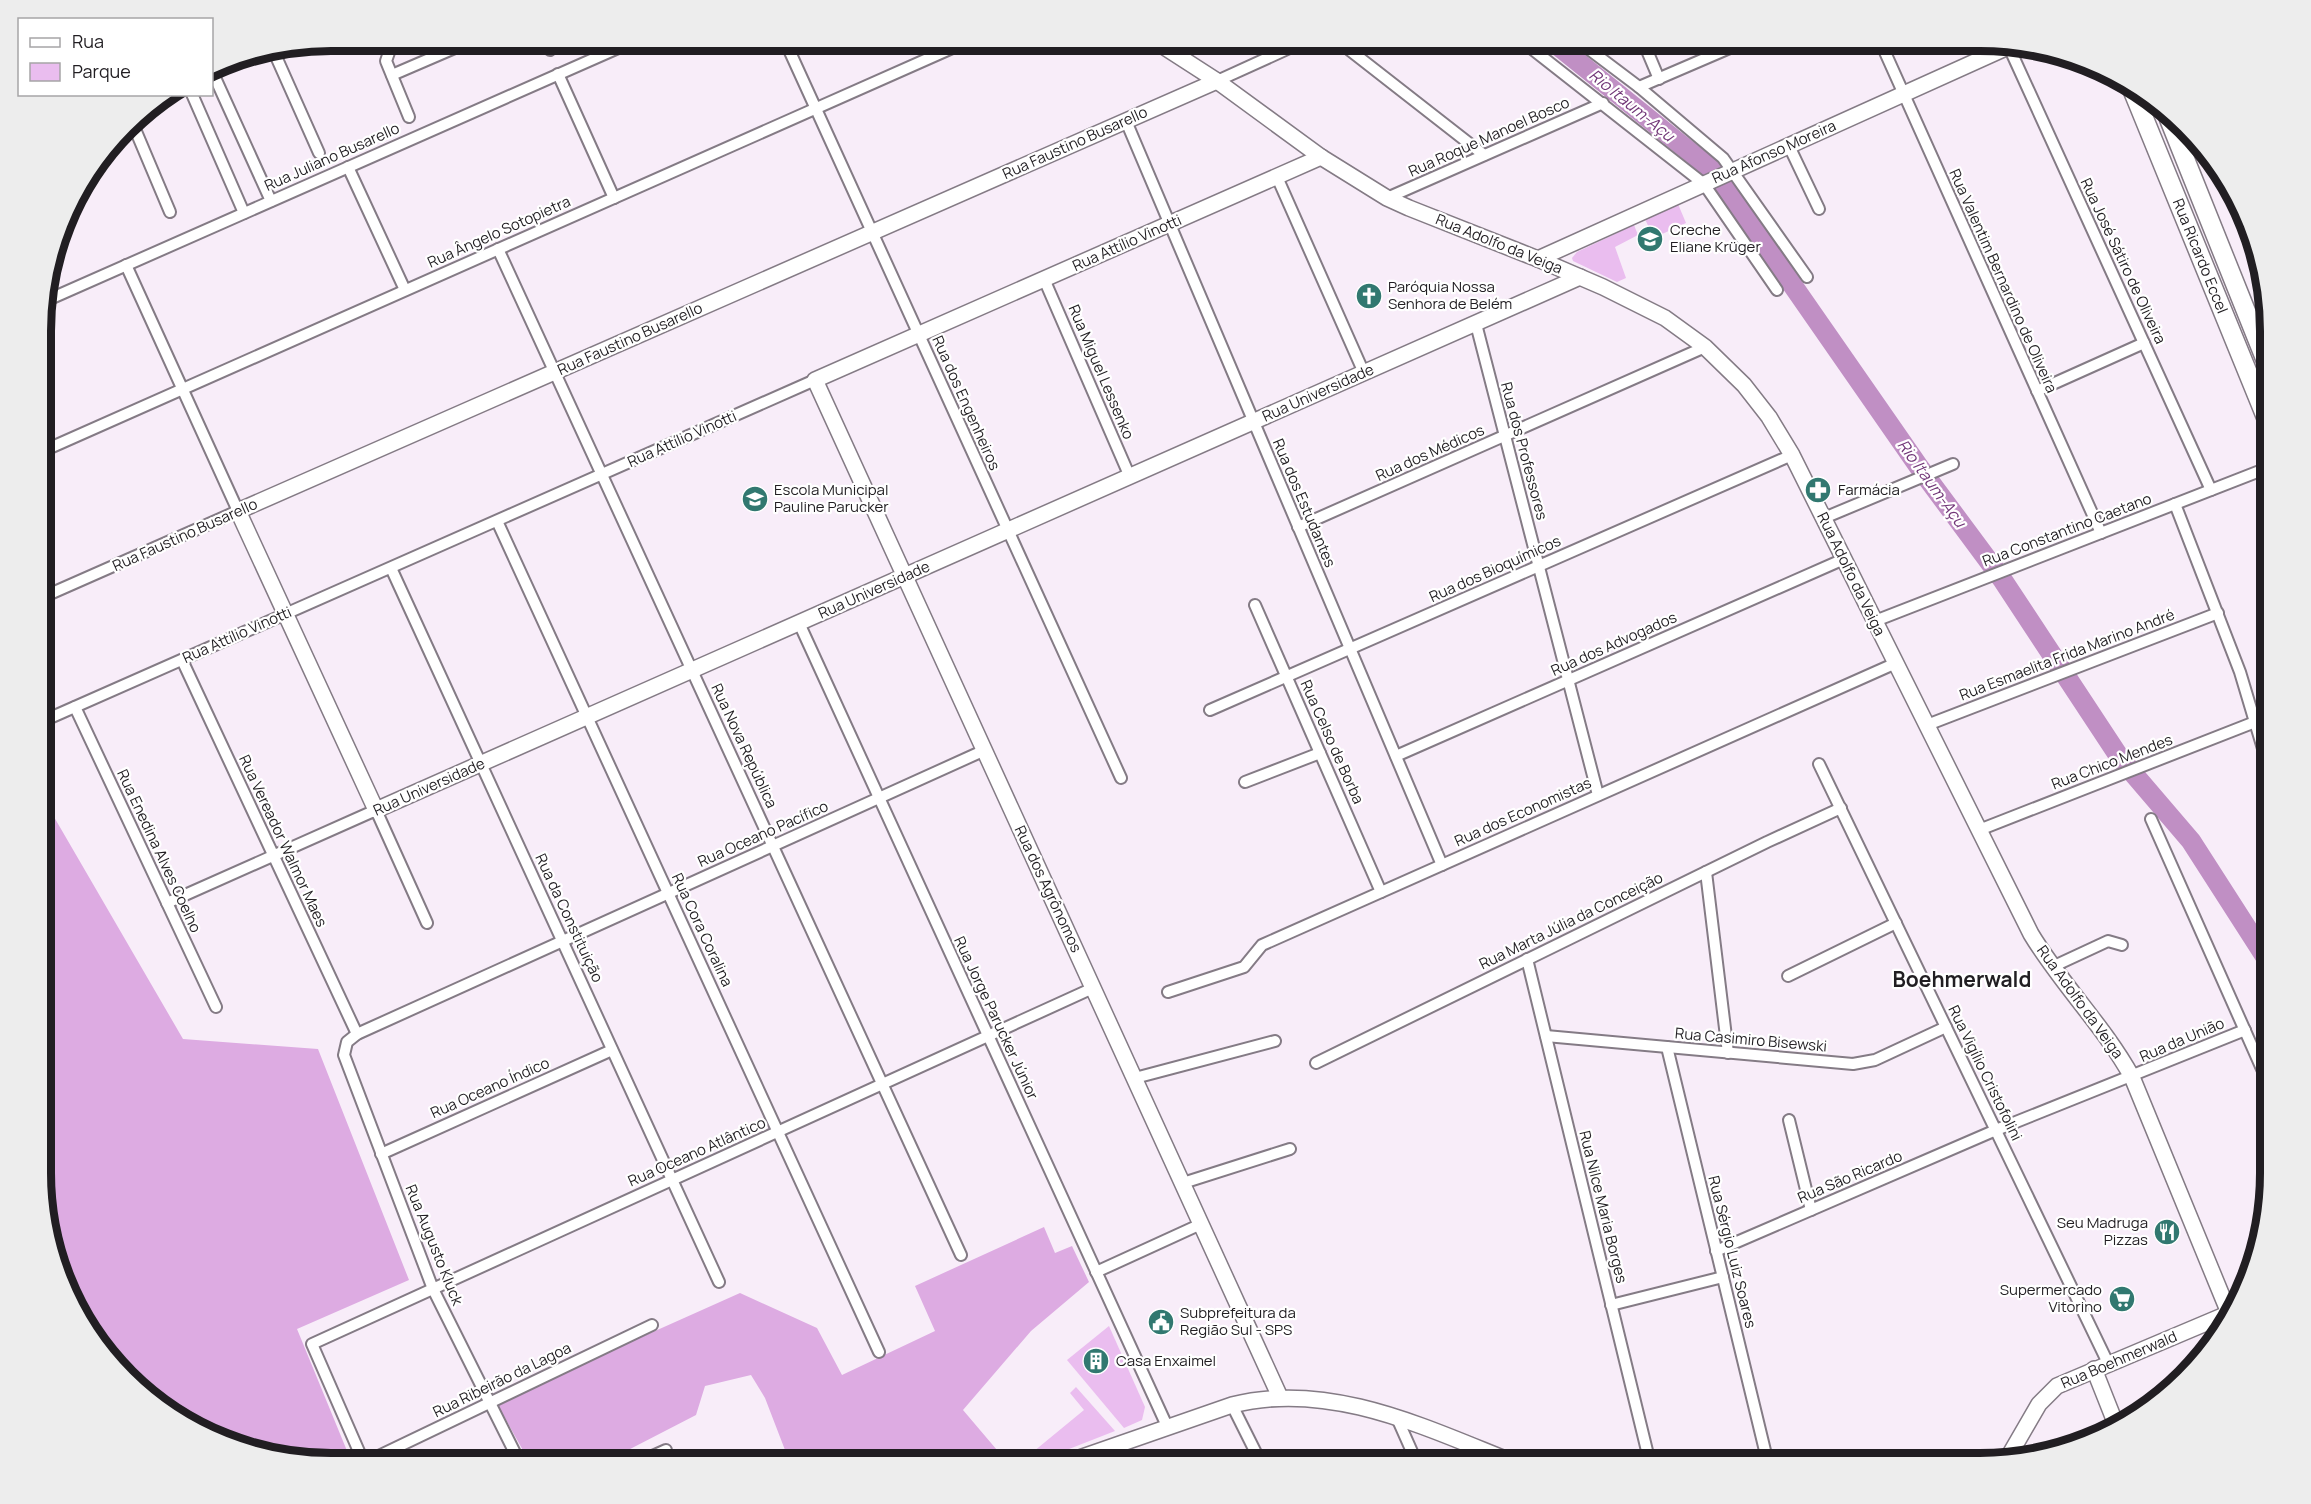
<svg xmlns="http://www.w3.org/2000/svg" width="2311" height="1504" viewBox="0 0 2311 1504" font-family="Manrope,sans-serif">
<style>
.green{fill:#eabdef}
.forest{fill:#ddabe2}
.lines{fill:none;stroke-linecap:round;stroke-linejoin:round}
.river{stroke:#c08fc4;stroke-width:20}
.street-casing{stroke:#847b85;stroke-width:14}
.secondary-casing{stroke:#847b85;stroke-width:18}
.primary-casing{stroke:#847b85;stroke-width:21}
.street{stroke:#fff;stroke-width:10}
.secondary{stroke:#fff;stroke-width:15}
.primary{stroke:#fff;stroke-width:18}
.labels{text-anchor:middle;stroke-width:4.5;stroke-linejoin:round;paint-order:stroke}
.street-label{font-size:15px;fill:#211e22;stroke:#fff}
.poi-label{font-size:15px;fill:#211e22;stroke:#fff;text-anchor:start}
.water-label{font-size:16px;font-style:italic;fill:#713677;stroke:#fff}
.district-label{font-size:21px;font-weight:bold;fill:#211e22;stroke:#fff}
.rim{fill:none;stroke:#211e22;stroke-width:8}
</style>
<rect width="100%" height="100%" fill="#f8edf9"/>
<g class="green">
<polygon points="1678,204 1686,223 1660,235 1656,227 1650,230 1645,219"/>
<polygon points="1634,225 1638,235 1615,247 1626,278 1617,282 1573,261 1572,258 1577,252"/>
<polygon points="1109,1326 1145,1407 1142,1420 1124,1428 1067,1360"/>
<polygon points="1076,1387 1115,1431 1064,1451 1039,1463 1024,1463 1022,1461 1084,1410 1070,1393"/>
</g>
<g class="forest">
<polygon points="43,798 183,1039 318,1049 409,1280 297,1329 352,1463 331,1463 238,1448 170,1414 80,1318 43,1210"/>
<polygon points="1044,1227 1055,1253 1072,1246 1089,1282 1031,1331 963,1410 1008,1463 793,1463 785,1450 765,1398 751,1375 705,1386 696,1415 603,1463 530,1463 496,1402 740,1293 817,1328 842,1375 935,1331 915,1286"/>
</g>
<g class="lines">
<polyline class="river" points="1552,41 1710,168 1723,185 1919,467 2002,579 2120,758 2191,841 2270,964"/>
<defs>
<g id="street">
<polyline points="393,41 386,61 409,117"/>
<polyline points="546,41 550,50"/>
<polyline points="785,41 1121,778"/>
<polyline points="1338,41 1484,155"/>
<polyline points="1522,41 1704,184 1777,290"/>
<polyline points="1578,41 1639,87 1723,158 1807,277"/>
<polyline points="1643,41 1659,79"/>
<polyline points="1880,41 2101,533"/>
<polyline points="2008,45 2211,490"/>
<polyline points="274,52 319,153"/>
<polyline points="212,69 229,61"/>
<polyline points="212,71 271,201"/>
<polyline points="558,74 614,198"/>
<polyline points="392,75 471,41"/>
<polyline points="1217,81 1305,41"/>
<polyline points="1639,87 1746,41"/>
<polyline points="192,94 244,213"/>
<polyline points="1126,121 1442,865"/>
<polyline points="132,122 170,212"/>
<polyline points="1789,146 1819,209"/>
<polyline points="348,167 405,290"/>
<polyline points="1277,177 1364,373"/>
<polyline points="1387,198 1603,103"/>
<polyline points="498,249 961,1255"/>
<polyline points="1044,279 1130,477"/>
<polyline points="43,302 634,41"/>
<polyline points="1476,324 1598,795"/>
<polyline points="2037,391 2144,343"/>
<polyline points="43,451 968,41"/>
<polyline points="2175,504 2240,672 2270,772"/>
<polyline points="1824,518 1953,464"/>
<polyline points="497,521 879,1352"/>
<polyline points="1298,527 1705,347"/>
<polyline points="391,568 719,1282"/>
<polyline points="43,597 238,511 126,265"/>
<polyline points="1255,605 1381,892"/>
<polyline points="1875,621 2270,467"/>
<polyline points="799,623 1167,1426"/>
<polyline points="182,660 357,1034"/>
<polyline points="75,707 216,1007"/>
<polyline points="1210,710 1792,455"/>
<polyline points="43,721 815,380"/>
<polyline points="1927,725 2218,613"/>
<polyline points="1396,756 1844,559"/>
<polyline points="1819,764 2108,1363"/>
<polyline points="1245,782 1320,753"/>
<polyline points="2151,819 2270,1087"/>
<polyline points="1979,830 2255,722"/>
<polyline points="1706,872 1728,1053"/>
<polyline points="167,903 376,810 427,923"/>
<polyline points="1527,959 1650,1463"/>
<polyline points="2052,967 2108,941 2122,945"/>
<polyline points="1788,976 1896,923"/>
<polyline points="1168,992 1244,967 1262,945 1896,663"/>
<polyline points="1546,1036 1853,1064 1875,1060 1946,1027"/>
<polyline points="1667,1047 1768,1463"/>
<polyline points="1316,1063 1767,842 1841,808"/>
<polyline points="1135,1078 1275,1041"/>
<polyline points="1789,1120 1811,1210"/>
<polyline points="381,1154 612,1050"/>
<polyline points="1183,1183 1290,1149"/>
<polyline points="1716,1251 1996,1130 2245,1030"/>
<polyline points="1096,1272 1201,1224"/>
<polyline points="1611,1305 1723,1277"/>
<polyline points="1232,1405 1261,1463"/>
<polyline points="1397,1418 1417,1463"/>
<polyline points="364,1463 312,1344 1093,988"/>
<polyline points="364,1463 652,1325"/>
<polyline points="520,1463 433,1289 344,1055 347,1042 357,1034 985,750"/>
<polyline points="637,1463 666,1450"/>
</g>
<g id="secondary">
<path d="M1155 41 1217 81 1321 157 1387 198 1409 208 1538 259 1603 287 1665 318 1705 347 1744 385 1769 417 1792 455 2031 934C2061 984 2104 1026 2132 1077L2229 1313"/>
<polyline points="1217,81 238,511 376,810 1580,277"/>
<polyline points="1538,259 2010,46"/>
<polyline points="2094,1369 2117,1427"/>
<polyline points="1280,1397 815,380 1321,157"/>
<polyline points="2006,1461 2039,1404 2057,1386 2232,1312"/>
<path d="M1065 1463 1232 1405C1330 1380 1426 1428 1515 1463"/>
</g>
<g id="primary">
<polyline points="2130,84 2270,427"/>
<polyline points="2169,119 2270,371"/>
</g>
</defs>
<use href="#street" class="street-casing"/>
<use href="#secondary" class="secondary-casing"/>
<use href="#primary" class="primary-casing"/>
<use href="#street" class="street"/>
<use href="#secondary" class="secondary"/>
<use href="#primary" class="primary"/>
</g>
<defs>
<symbol id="school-disc" viewBox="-11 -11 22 22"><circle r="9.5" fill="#317870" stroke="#fff"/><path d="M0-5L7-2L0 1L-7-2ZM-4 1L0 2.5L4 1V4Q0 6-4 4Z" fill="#fff"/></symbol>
<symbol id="church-disc" viewBox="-11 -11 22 22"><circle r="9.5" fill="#317870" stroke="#fff"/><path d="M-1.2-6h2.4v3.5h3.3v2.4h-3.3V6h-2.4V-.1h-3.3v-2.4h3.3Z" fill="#fff"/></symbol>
<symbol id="pharmacy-disc" viewBox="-11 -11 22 22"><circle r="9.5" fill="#317870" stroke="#fff"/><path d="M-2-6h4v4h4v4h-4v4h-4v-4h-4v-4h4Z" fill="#fff"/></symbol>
<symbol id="restaurant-disc" viewBox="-11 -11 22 22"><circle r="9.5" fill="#317870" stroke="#fff"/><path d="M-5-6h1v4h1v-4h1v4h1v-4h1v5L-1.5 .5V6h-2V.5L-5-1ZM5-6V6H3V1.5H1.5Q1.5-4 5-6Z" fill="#fff"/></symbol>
<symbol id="supermarket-disc" viewBox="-11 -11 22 22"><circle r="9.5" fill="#317870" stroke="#fff"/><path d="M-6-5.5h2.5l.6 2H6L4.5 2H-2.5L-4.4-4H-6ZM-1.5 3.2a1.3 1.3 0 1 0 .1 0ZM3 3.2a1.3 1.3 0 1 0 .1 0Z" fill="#fff"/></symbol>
<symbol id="civic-disc" viewBox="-11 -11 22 22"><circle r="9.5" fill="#317870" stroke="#fff"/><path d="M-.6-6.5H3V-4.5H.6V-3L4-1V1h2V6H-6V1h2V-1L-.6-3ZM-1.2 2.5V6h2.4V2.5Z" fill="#fff"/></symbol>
<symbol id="building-disc" viewBox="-11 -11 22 22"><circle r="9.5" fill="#317870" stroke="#fff"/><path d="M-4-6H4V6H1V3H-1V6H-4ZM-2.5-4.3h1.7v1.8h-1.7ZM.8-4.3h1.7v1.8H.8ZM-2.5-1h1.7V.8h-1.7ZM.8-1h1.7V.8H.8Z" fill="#fff"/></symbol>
</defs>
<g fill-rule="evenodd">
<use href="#school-disc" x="1635" y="224" width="30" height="30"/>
<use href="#church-disc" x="1354" y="281" width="30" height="30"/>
<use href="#pharmacy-disc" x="1803" y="475" width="30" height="30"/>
<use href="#school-disc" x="740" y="484" width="30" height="30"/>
<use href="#restaurant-disc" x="2152" y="1217" width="30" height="30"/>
<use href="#supermarket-disc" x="2107" y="1284" width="30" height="30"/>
<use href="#civic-disc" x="1146" y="1307" width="30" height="30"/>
<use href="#building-disc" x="1081" y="1346" width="30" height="30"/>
</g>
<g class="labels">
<g class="street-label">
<text transform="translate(1489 137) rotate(-24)" y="5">Rua Roque Manoel Bosco</text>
<text transform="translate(1075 143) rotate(-24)" y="5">Rua Faustino Busarello</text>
<text transform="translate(1774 152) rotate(-24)" y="5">Rua Afonso Moreira</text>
<text transform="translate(332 157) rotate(-24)" y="5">Rua Juliano Busarello</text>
<text transform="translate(499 232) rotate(-24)" y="5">Rua Ângelo Sotopietra</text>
<text transform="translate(1127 243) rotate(-24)" y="5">Rua Attílio Vinotti</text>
<text transform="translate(1499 244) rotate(22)" y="5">Rua Adolfo da Veiga</text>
<text transform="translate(2200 256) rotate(68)" y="5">Rua Ricardo Eccel</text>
<text transform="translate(2123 261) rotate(65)" y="5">Rua José Sátiro de Oliveira</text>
<text transform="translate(2003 281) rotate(66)" y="5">Rua Valentim Bernardino de Oliveira</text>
<text transform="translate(630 339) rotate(-24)" y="5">Rua Faustino Busarello</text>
<text transform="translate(1101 372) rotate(67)" y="5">Rua Miguel Lessenko</text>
<text transform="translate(1318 393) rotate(-24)" y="5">Rua Universidade</text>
<text transform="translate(966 403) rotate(66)" y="5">Rua dos Engenheiros</text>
<text transform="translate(682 439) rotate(-24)" y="5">Rua Attílio Vinotti</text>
<text transform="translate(1524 451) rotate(75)" y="5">Rua dos Professores</text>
<text transform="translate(1430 453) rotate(-24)" y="5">Rua dos Médicos</text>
<text transform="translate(1304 503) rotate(67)" y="5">Rua dos Estudantes</text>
<text transform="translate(2067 530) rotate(-21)" y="5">Rua Constantino Caetano</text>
<text transform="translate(185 535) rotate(-24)" y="5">Rua Faustino Busarello</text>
<text transform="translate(1495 569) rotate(-24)" y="5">Rua dos Bioquímicos</text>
<text transform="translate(1851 574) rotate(64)" y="5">Rua Adolfo da Veiga</text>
<text transform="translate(874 590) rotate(-24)" y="5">Rua Universidade</text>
<text transform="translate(237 635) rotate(-24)" y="5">Rua Attílio Vinotti</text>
<text transform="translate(1614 644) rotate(-24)" y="5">Rua dos Advogados</text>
<text transform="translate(2067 655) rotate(-21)" y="5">Rua Esmaelita Frida Marino André</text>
<text transform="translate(1332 742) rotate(66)" y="5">Rua Celso de Borba</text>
<text transform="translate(744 746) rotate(65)" y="5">Rua Nova República</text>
<text transform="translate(2112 762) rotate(-21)" y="5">Rua Chico Mendes</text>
<text transform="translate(429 787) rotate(-24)" y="5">Rua Universidade</text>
<text transform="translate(1523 812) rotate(-24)" y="5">Rua dos Economistas</text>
<text transform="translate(763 834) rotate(-24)" y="5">Rua Oceano Pacífico</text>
<text transform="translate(283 841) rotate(65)" y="5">Rua Vereador Walmor Maes</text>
<text transform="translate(159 851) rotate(65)" y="5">Rua Enedina Alves Coelho</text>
<text transform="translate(1048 889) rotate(65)" y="5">Rua dos Agrônomos</text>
<text transform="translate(569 918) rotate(65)" y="5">Rua da Constituição</text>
<text transform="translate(1571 921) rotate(-26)" y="5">Rua Marta Júlia da Conceição</text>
<text transform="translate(702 930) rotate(65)" y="5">Rua Cora Coralina</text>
<text transform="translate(2080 1002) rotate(54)" y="5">Rua Adolfo da Veiga</text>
<text transform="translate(996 1018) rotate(65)" y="5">Rua Jorge Parucker Júnior</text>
<text transform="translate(1751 1040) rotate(5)" y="5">Rua Casimiro Bisewski</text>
<text transform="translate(2182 1040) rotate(-23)" y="5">Rua da União</text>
<text transform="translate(1985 1073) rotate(64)" y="5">Rua Vigílio Cristofolini</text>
<text transform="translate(490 1088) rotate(-24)" y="5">Rua Oceano Índico</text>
<text transform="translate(697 1152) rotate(-24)" y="5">Rua Oceano Atlântico</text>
<text transform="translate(1850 1177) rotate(-23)" y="5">Rua São Ricardo</text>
<text transform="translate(1603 1207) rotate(76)" y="5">Rua Nilce Maria Borges</text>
<text transform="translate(434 1245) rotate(68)" y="5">Rua Augusto Kluck</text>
<text transform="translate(1732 1252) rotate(76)" y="5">Rua Sérgio Luiz Soares</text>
<text transform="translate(2119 1360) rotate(-23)" y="5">Rua Boehmerwald</text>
<text transform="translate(502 1380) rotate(-26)" y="5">Rua Ribeirão da Lagoa</text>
</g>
<g class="poi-label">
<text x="1670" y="235">Creche<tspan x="1670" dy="17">Eliane Krüger</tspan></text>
<text x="1388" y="292">Paróquia Nossa<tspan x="1388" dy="17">Senhora de Belém</tspan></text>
<text x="774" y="495">Escola Municipal<tspan x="774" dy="17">Pauline Parucker</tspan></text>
<text x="1838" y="495">Farmácia</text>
<text x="2148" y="1228" text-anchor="end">Seu Madruga<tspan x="2148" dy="17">Pizzas</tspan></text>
<text x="2102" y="1295" text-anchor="end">Supermercado<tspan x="2102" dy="17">Vitorino</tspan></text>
<text x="1180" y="1318">Subprefeitura da<tspan x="1180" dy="17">Região Sul - SPS</tspan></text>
<text x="1116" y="1366">Casa Enxaimel</text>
</g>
<g class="water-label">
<text transform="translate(1632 105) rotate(39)" y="6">Rio Itaum-Açu</text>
<text transform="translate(1932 483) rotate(54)" y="6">Rio Itaum-Açu</text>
</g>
<g class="district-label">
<text x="1962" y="987">Boehmerwald</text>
</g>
</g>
<path d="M0 0H2311V1504H0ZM331 51H1980A280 280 0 0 1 2260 331V1173A280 280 0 0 1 1980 1453H331A280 280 0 0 1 51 1173V331A280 280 0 0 1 331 51Z" fill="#ededed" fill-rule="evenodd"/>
<path class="rim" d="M331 51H1980A280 280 0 0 1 2260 331V1173A280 280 0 0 1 1980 1453H331A280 280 0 0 1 51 1173V331A280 280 0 0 1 331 51Z"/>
<rect x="18" y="18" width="195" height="78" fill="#ffffff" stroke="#a6a5a7" stroke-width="1.5"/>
<rect x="30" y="38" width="30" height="9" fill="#ffffff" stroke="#a6a5a7" stroke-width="1.5"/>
<text x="72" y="48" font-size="18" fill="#211e22">Rua</text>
<rect x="30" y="63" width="30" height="18" fill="#eabdef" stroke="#a6a5a7" stroke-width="1.5"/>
<text x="72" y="78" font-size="18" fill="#211e22">Parque</text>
</svg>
